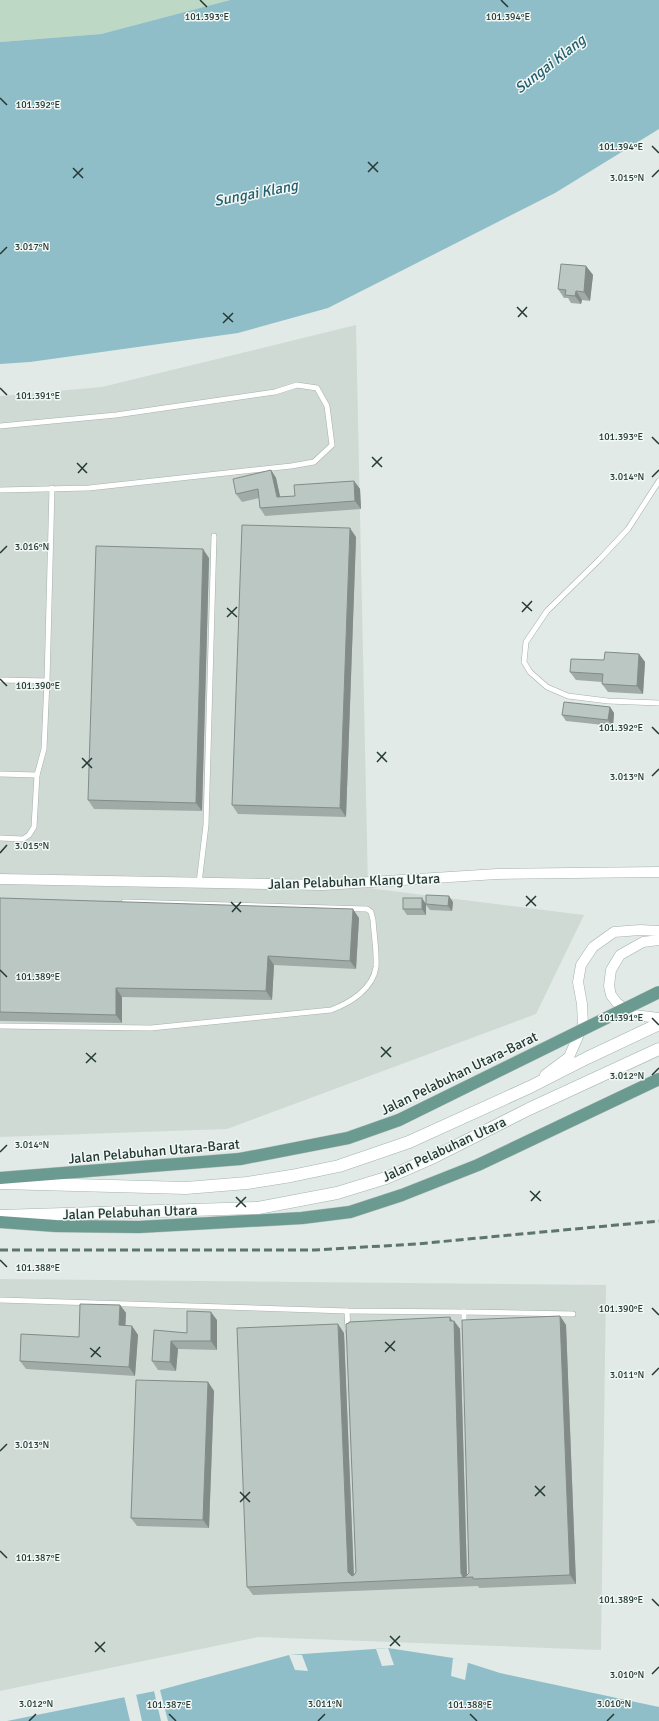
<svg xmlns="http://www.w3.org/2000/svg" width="659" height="1721" viewBox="0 0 659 1721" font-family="Signika,sans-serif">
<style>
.built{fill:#d0dad5}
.green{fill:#bdd9c5}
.water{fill:#8fbec9}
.pier{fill:#e1eae6}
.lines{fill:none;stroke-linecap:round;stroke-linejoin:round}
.lane-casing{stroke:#a5b1ad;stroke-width:6}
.street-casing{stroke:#a5b1ad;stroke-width:11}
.secondary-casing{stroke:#a2b4ae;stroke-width:13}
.primary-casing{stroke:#bdc4c2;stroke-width:13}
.lane{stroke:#fff;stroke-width:5}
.street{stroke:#fff;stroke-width:10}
.secondary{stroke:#fff;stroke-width:12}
.primary{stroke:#6b9a90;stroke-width:12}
.rail{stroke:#5e746f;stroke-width:3;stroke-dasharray:8 4;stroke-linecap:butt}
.primary-bridge-casing{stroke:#bdc4c2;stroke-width:13;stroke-linecap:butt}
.primary-bridge{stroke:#6b9a90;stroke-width:12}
.wall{fill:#a0aba8}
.shaded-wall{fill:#828b88}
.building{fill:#bac7c3;stroke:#828b88}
.ticks{fill:none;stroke:#243934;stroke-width:1.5}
.labels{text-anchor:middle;stroke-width:3;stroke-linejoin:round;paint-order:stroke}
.street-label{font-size:14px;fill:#243934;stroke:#f1f7f4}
.water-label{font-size:15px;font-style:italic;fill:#255f6d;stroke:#f1f7f4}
.ticks-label{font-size:10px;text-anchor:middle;fill:#243934;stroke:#f1f7f4;stroke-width:3;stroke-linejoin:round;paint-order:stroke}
</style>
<rect width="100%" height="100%" fill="#e1eae6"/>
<g class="built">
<polygon points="356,325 368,888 584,915 536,1014 227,1129 0,1137 0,396 102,387"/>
<polygon points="0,1279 606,1285 601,1650 258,1637 0,1691"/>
</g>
<polygon class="green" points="0,0 230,0 101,34 0,42"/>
<g class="water">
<polygon points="230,0 659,0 659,129 555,193 328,308 238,333 30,362 0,364 0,42 101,34"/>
<polygon points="388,1648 453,1658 500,1673 659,1707 659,1721 7,1721 160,1690 289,1655"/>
</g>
<g class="pier">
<polygon points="388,1648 394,1665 382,1666 376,1649"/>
<polygon points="289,1655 302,1655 308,1671 295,1670"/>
<polygon points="453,1658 468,1662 465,1680 451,1676"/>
<polygon points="160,1688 160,1690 168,1721 161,1721 154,1691 154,1689"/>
<polygon points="136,1692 136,1694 142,1721 130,1721 124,1696 124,1694"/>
</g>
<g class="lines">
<defs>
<g id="lane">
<polyline points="0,426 116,415 275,392 297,385 317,388 327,406 332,445 314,462 291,466 89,488 0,490"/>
<polyline points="659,481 628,529 600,559 547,611 526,642 524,662 530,672 547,687 568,696 608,701 659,703"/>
<polyline points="0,680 47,681 52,488"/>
<polyline points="0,774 37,775"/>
<polyline points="0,838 23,839 29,835 34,827 37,775 44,749 47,681"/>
<polyline points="199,883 206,825 214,536"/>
<path d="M0 1026 151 1028 331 1010C350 1003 373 989 376 967 377 952 374 935 373 920L371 912 367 909 124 902"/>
<polyline points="0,1300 347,1311 464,1312 573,1314"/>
<polyline points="347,1311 348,1330"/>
<polyline points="464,1312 464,1327"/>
</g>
<g id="street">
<polyline points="0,879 323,885 497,874 659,872"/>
<polyline points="659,940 643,942 620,955 611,970 609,986 611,995 617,1003 634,1015 659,1018"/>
<polyline points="545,1075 569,1057 583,1025 582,1004 578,982 581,965 593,947 614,932 640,930 659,931"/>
</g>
<g id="secondary">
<polyline points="0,1183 186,1188 247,1183 291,1176 339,1166 409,1142 530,1087 587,1058 659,1024"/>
<polyline points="0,1216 258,1208 337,1193 386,1178 434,1157 529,1109 659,1049"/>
</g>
<g id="primary">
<polyline points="0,1178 240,1159"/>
<polyline points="0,1222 56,1226 139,1227 302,1218 350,1212 402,1195 478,1165 659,1079"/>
</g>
</defs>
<use href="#lane" class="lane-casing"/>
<use href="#street" class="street-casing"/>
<use href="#secondary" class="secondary-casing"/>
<use href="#primary" class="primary-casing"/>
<use href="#lane" class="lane"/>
<use href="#street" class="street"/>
<use href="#secondary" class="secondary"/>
<use href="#primary" class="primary"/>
<polyline class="rail" points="0,1250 315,1250 416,1244 659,1221"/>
<defs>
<polyline id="primary-bridge" points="240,1159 348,1138 399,1120 659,992"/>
</defs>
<use href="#primary-bridge" class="primary-bridge-casing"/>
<use href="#primary-bridge" class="primary-bridge"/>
</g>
<g class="wall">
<polygon points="586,266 593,275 590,301 582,300 581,304 571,303 568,298 564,298 558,289"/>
<polygon points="271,470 276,478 280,497 295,496 354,481 360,489 361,509 265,516 260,508 259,498 242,502 236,494"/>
<polygon points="356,537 346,817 238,814 232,805"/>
<polygon points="209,558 202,811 94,809 88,800"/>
<polygon points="639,654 645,662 643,694 608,692 602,684 602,682 576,680 570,672 604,660"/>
<polygon points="610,707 614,713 613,726 566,721 562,715"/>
<polygon points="0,898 359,918 356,969 274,965 272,1000 122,997 122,1023 0,1021"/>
<polygon points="453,902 452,911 430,910 426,905 426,915 407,915 403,909 426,903"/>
<polygon points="120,1305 126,1313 125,1326 132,1326 138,1335 135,1376 26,1369 20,1361 79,1337"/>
<polygon points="560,1316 566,1325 576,1584 479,1588 478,1586 253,1595 247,1587 344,1333 354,1576 356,1572 450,1317 452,1321 454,1321 460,1329 467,1576 469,1573"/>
<polygon points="217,1320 217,1350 178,1349 176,1371 158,1370 152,1361 154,1330 187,1333"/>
<polygon points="208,1382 214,1391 209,1528 137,1526 131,1518"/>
</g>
<g class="shaded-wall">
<polygon points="586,266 593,275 590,301 584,292"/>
<polygon points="576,291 582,300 581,304 575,296"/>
<polygon points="271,470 276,478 282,505 277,497"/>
<polygon points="354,481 360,489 361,509 355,501"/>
<polygon points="350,528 356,537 346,817 340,808"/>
<polygon points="203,549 209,558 202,811 196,803"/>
<polygon points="639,654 645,662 643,694 637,686"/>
<polygon points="610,707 614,713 613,726 608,720"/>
<polygon points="449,896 453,902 452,911 448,906"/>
<polygon points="422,898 426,904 426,915 422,909"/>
<polygon points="353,909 359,918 356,969 350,961"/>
<polygon points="268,956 274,965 272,1000 266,991"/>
<polygon points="116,988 122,997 122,1023 116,1015"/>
<polygon points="120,1305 126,1313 125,1334 119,1325"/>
<polygon points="211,1312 217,1320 217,1350 211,1341"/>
<polygon points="560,1316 566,1325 576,1584 570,1575"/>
<polygon points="450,1317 454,1324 454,1321 460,1329 467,1577 463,1577 461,1573"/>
<polygon points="338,1324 344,1333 354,1581 348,1572"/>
<polygon points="132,1326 138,1335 135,1376 129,1367"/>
<polygon points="171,1341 178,1349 176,1371 170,1362"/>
<polygon points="208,1382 214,1391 209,1528 203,1520"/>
</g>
<g class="building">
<polygon points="561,264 586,266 584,292 576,291 575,296 565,295 566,290 558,289"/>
<polygon points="271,470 277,497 295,496 294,485 354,481 355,501 260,508 258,489 236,494 233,479"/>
<polygon points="242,525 350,528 340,808 232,805"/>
<polygon points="96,546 203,549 196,803 88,800"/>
<polygon points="605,652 639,654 637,686 602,684 603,674 570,672 571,659 604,660"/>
<polygon points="564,702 610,707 608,720 562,715"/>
<polygon points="426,895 449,896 448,906 426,904"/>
<polygon points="0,898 353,909 350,961 268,956 266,991 116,988 116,1015 0,1012"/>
<rect x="403" y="898" width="19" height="11"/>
<polygon points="80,1304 120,1305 119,1325 132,1326 129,1367 20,1361 21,1334 79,1337"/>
<polygon points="187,1311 211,1312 211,1341 171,1341 170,1362 152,1361 154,1330 187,1333"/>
<polygon points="560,1316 570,1575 473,1579 473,1577 247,1587 237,1328 338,1324 348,1572 352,1576 354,1575 356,1572 346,1324 349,1323 349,1322 450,1317 450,1321 454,1321 461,1573 463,1577 465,1577 469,1573 462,1320"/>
<polygon points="136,1380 208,1382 203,1520 131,1518"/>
</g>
<path class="ticks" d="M200 0 207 7M501 0 508 7M0 98 7 105M652 146 659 153M368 162 378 172M73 168 83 178M368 172 378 162M652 177 659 170M73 178 83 168M0 254 7 247M517 307 527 317M223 313 233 322M518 317 527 307M223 323 233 313M0 388 7 395M652 437 659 444M372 457 382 467M77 463 87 473M372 467 382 457M78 473 87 463M652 477 659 470M0 553 7 546M522 602 532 611M227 608 237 617M522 612 532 601M227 617 237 607M0 679 7 686M652 727 659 734M377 752 387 762M82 758 92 768M377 762 386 752M82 768 92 758M652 776 659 769M0 853 7 845M526 896 536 906M231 902 241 912M526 906 536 896M232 912 241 902M0 970 7 977M652 1018 659 1025M381 1047 391 1057M86 1053 96 1062M381 1057 391 1047M86 1063 96 1053M652 1075 659 1068M0 1152 7 1145M530 1191 541 1201M236 1197 246 1207M531 1201 540 1191M236 1207 246 1197M0 1260 7 1267M652 1308 659 1315M385 1342 395 1351M90 1348 101 1357M385 1352 395 1341M91 1357 100 1347M652 1375 659 1368M0 1451 7 1444M535 1486 545 1496M240 1492 250 1502M535 1496 545 1486M240 1502 250 1492M0 1551 7 1558M652 1599 659 1606M390 1636 400 1646M95 1642 105 1652M390 1646 400 1636M95 1652 105 1642M652 1674 659 1667M169 1714 176 1721M470 1714 477 1721M29 1721 36 1714M318 1721 325 1714M607 1721 614 1714"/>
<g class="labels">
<g class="street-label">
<text transform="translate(354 881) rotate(-2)" y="5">Jalan Pelabuhan Klang Utara</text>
<text transform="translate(459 1073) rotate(-26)" y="5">Jalan Pelabuhan Utara-Barat</text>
<text transform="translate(444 1149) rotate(-25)" y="5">Jalan Pelabuhan Utara</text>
<text transform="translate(154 1151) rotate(-5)" y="5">Jalan Pelabuhan Utara-Barat</text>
<text transform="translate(130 1212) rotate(-2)" y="5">Jalan Pelabuhan Utara</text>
</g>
<g class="water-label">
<text transform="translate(550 64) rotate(-38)" y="5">Sungai Klang</text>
<text transform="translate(256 193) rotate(-11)" y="5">Sungai Klang</text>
</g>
</g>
<g class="ticks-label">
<text x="207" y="20">101.393°E</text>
<text x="508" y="20">101.394°E</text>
<text x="38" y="108">101.392°E</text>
<text x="621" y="150">101.394°E</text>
<text x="627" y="181">3.015°N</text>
<text x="32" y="250">3.017°N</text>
<text x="38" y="399">101.391°E</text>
<text x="621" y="440">101.393°E</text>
<text x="627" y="480">3.014°N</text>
<text x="32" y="550">3.016°N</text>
<text x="38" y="689">101.390°E</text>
<text x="621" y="731">101.392°E</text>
<text x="627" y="780">3.013°N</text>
<text x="32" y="849">3.015°N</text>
<text x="38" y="980">101.389°E</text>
<text x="621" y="1021">101.391°E</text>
<text x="627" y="1079">3.012°N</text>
<text x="32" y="1148">3.014°N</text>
<text x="38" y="1271">101.388°E</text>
<text x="621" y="1312">101.390°E</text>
<text x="627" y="1378">3.011°N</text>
<text x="32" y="1448">3.013°N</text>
<text x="38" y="1561">101.387°E</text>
<text x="621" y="1603">101.389°E</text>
<text x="627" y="1678">3.010°N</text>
<text x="36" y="1707">3.012°N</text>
<text x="325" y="1707">3.011°N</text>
<text x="614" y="1707">3.010°N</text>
<text x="169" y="1708">101.387°E</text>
<text x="470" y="1708">101.388°E</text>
</g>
</svg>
